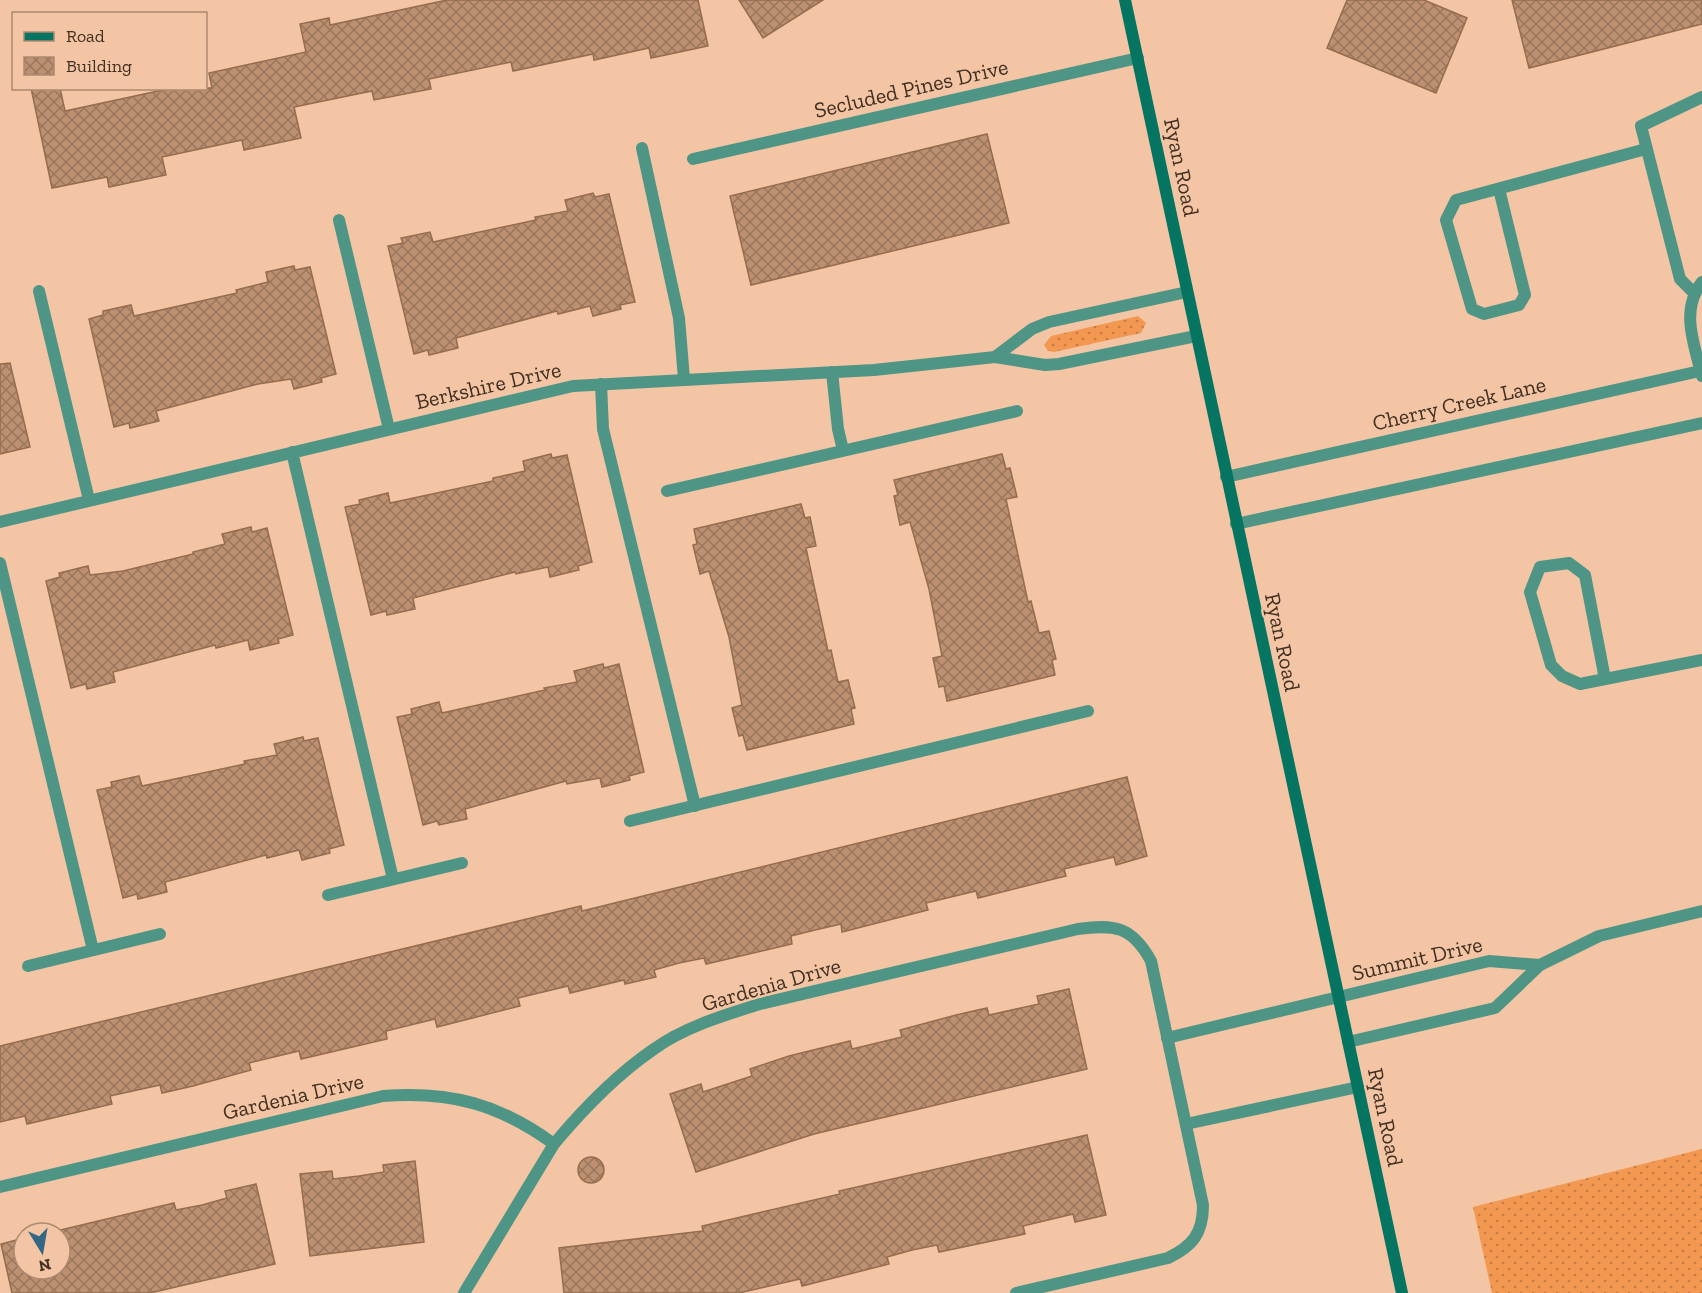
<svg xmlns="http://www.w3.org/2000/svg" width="1702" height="1293" viewBox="0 0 1702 1293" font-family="'Zilla Slab',serif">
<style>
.grass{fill:url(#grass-dots)}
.building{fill:url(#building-cross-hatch);stroke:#966c4e;stroke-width:1.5}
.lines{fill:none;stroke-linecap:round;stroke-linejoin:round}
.lane{stroke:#4f9585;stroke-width:12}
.street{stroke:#4f9585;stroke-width:12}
.secondary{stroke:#057461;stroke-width:12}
.labels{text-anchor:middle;stroke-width:4.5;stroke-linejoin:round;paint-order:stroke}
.street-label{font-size:22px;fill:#412f22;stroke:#f3c5a4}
</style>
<defs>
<pattern id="grass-dots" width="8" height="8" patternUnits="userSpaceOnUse" patternTransform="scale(1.5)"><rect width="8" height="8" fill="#f39851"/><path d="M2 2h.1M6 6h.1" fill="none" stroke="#c67c43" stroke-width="1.8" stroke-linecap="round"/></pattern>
<pattern id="building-cross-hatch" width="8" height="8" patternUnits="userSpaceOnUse" patternTransform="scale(1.5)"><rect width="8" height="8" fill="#bc9071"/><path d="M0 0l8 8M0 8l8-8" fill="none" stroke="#9a765c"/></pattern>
</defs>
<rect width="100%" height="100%" fill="#f3c5a4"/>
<g class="grass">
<polygon points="1138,316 1146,323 1141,333 1054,352 1048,351 1044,345 1051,336"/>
<polygon points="1702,1149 1702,1293 1492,1293 1473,1207"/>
</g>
<g class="building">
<polygon points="447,0 698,0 708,46 651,58 649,48 594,60 593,54 513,71 511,62 429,79 431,89 374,100 372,91 294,107 301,138 244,150 242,140 162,157 166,175 109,187 107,177 52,188 31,88 60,88 65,111 172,88 212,88 209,73 306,52 300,24 329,18 330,25"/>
<polygon points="739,0 823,0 763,38"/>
<polygon points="1347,0 1424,0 1467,18 1436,93 1327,48"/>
<polygon points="1512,0 1702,0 1702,24 1529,68"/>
<polygon points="987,134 1009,223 751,285 730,196"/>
<polygon points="593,193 595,197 609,194 635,302 620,305 621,309 593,316 590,306 558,314 557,311 456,338 458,348 429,355 428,350 414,354 388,246 403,243 401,238 430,232 433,242 536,220 535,217 568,211 565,200"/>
<polygon points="294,266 295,270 310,267 336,374 321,378 322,382 294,389 291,379 258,384 156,411 159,421 130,428 129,423 114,427 89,319 103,315 103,311 131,305 134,316 237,293 236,290 268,282 266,272"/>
<polygon points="10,363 30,447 0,454 0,364"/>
<polygon points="551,454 552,458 567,455 592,562 578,566 579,570 550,577 548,567 516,574 515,572 413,598 415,609 387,615 386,611 371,615 345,507 360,504 359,500 388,493 390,503 493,481 493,478 525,471 523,461"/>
<polygon points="1002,454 1006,469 1010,468 1017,497 1006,499 1028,602 1031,601 1039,633 1049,631 1056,659 1052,660 1055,675 947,701 944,686 939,687 933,658 942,656 929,589 910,522 900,525 894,496 898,495 894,480"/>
<polygon points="801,504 805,518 810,517 816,546 806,548 828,651 831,650 838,682 848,680 855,708 851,709 854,724 747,750 743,735 739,736 732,708 742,705 729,637 709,571 700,574 693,545 697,544 694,529"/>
<polygon points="251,527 252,532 267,528 293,635 278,639 279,643 250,650 248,640 216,648 215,645 113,672 115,682 87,689 86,684 71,688 46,581 60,577 59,573 88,566 90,575 123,571 193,554 193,552 225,544 222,534"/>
<polygon points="603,664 604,668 619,664 644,772 629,776 630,780 602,787 600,778 567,784 566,781 465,809 467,819 439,825 437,821 423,825 397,717 412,714 411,709 439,702 442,713 545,690 544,688 577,682 574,671"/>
<polygon points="303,737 304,741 318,738 344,845 329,849 330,853 302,860 299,850 267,858 266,855 165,882 167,892 138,899 137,894 123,898 97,790 112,787 111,782 139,776 142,786 245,764 244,761 277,755 274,744"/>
<polygon points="1127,777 1147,856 1116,865 1114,857 1064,869 1066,876 978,898 976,891 926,903 928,910 842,932 841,924 815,930 791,936 792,944 706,964 704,958 679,963 654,970 656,977 625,984 624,980 570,993 568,986 518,998 520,1006 437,1027 435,1019 386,1031 387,1039 301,1059 299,1051 249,1063 251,1070 193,1086 162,1093 160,1085 110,1096 112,1104 27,1124 25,1116 0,1122 0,1046 581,906 582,911"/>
<polygon points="1069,989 1087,1069 814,1134 696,1172 670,1094 701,1084 703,1092 752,1076 750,1069 789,1056 850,1041 852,1049 902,1037 900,1030 956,1015 987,1008 989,1015 1039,1004 1037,996"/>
<polygon points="1087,1135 1106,1215 1075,1222 1073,1214 1023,1226 1025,1234 939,1252 937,1245 912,1250 887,1257 889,1264 802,1286 800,1279 739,1293 564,1293 559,1248 703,1231 702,1226 840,1194 839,1191"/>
<circle cx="591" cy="1170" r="13"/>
<polygon points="415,1161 424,1242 310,1256 300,1174 332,1171 333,1179 359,1176 384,1172 383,1165"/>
<polygon points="256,1184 275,1264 150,1293 12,1293 1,1244 24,1238 24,1269 60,1269 60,1233 48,1233 174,1203 176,1210 202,1205 227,1198 225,1191"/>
</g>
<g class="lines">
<g class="lane">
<polyline points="642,148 679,318 684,379"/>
<polyline points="339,220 389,429"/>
<polyline points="39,291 89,500"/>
<polyline points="832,372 838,429 843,450"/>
<polyline points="601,384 603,429 695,806"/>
<polyline points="292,452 393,879"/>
<polyline points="667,491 1017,411"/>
<polyline points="0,563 93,950"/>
<polyline points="1605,679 1585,575 1569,563 1540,567 1530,592 1551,665 1562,676 1580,684 1702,660"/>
<polyline points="630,821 1088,711"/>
<polyline points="328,895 462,863"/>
<polyline points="28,966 160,934"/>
</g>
<g class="street">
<polyline points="693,159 1138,58"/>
<polyline points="1499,189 1525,295 1519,305 1484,314 1472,309 1446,220 1456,200 1646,149"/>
<polyline points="1187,292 1049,322 1032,329 995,357 1045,365 1059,364 1196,336"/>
<polyline points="1694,293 1680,279 1641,126 1702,97"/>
<path d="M1702 376C1694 344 1680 310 1702 282"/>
<polyline points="1226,477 1700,371"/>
<polyline points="0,522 573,386 874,370 995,357"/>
<polyline points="1236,524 1702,423"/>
<polyline points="1167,1038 1489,961 1540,965"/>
<polyline points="1348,1042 1495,1008 1540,965 1599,936 1702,911"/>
<polyline points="1186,1124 1358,1087"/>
<path d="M0 1187 383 1096C451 1091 499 1104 554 1144 584 1108 616 1075 654 1049 684 1027 725 1015 760 1004L1078 929C1114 924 1132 926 1151 961L1203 1205C1203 1233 1193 1246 1168 1258L1016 1293"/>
<polyline points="464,1293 554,1144"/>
</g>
<polyline class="secondary" points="1125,0 1402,1293"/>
</g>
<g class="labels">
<g class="street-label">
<text transform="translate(911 88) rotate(-13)" y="8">Secluded Pines Drive</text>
<text transform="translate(1182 167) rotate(78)" y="8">Ryan Road</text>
<text transform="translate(488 385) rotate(-13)" y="8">Berkshire Drive</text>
<text transform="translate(1459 403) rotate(-13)" y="8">Cherry Creek Lane</text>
<text transform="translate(1283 642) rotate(78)" y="8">Ryan Road</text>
<text transform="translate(1417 958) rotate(-13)" y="8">Summit Drive</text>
<text transform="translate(771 984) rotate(-16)" y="8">Gardenia Drive</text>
<text transform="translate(293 1096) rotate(-13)" y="8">Gardenia Drive</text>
<text transform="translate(1386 1117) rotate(78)" y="8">Ryan Road</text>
</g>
</g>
<rect x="12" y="12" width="195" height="78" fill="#f3c5a4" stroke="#ac8970" stroke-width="1.5"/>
<rect x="24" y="32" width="30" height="9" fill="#057461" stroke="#ac8970" stroke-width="1.5"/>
<text x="66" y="42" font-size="18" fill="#412f22">Road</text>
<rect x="24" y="57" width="30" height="18" fill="url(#building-cross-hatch)" stroke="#ac8970" stroke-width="1.5"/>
<text x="66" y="72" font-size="18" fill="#412f22">Building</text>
<g transform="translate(42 1251) rotate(169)"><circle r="28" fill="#f3c5a4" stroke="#ac8970" stroke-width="1.5"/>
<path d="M0-4.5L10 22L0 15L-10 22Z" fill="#346784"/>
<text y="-9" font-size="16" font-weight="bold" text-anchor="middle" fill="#412f22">N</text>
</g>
</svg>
